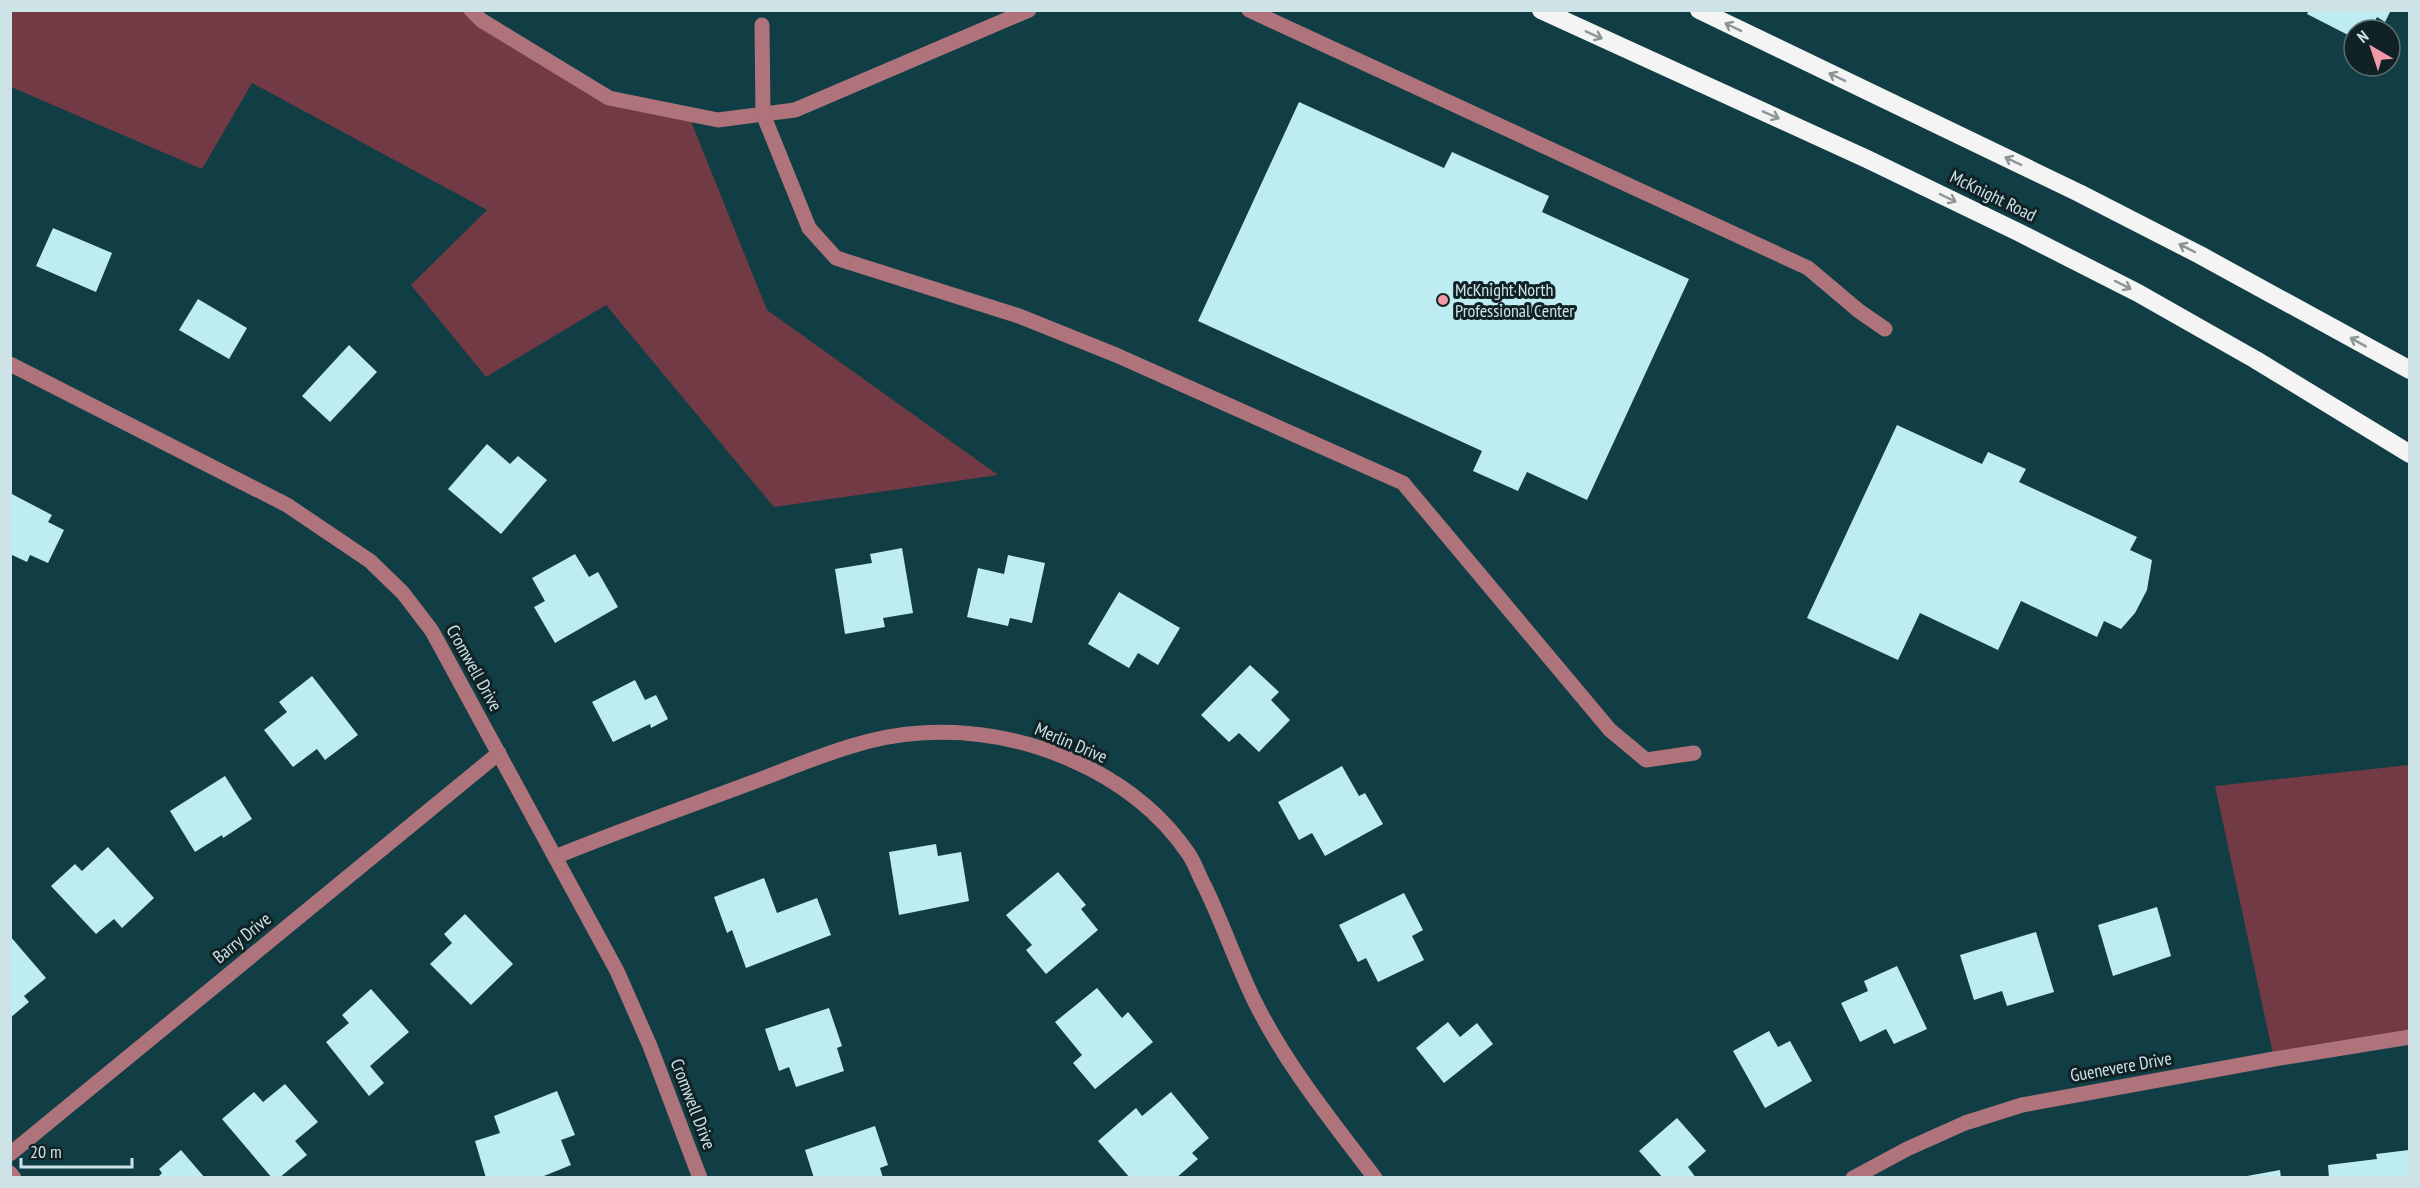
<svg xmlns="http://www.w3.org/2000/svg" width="2420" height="1188" viewBox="0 0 2420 1188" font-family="'PT Sans Narrow',sans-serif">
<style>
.green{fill:#723a44}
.building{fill:#bdecf3}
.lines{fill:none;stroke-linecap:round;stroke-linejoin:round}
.minor{stroke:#af737c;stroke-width:15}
.highway{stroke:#f4f4f4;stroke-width:18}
.oneway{stroke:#8d9697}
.poi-dot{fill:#f39aa8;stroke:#102225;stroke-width:2}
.labels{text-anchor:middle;stroke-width:6;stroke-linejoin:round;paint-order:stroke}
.street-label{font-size:18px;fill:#cde3e7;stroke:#102225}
.poi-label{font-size:18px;fill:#cde3e7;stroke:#102225;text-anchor:start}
</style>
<rect width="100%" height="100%" fill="#113e44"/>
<g class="green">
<polygon points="11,11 471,11 609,98 688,114 767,310 998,475 774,507 606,305 486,377 411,285 487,210 252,83 202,169 11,87"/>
<polygon points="2409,765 2409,1037 2274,1059 2215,786"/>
</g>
<g class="building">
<polygon points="2309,10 2391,10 2385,22 2377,17 2371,30 2354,30 2354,38 2307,14"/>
<polygon points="1299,102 1444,168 1452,152 1549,196 1542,212 1689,279 1587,500 1527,472 1518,491 1473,471 1482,451 1198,321"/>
<polygon points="53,228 112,253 96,292 36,266"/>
<polygon points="198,299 247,328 229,359 179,330"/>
<polygon points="349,345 377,372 330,422 302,396"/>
<polygon points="1897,425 1982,464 1988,452 2026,469 2019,482 2137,537 2130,550 2152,560 2147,590 2135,613 2121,629 2104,621 2097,637 2021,601 1998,650 1920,613 1898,660 1807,618"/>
<polygon points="487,444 510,464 518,456 547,480 501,534 448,489"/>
<polygon points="10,493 52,515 48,522 64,530 48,563 30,555 27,562 10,554"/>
<polygon points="902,548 913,613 883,618 885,627 845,634 835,569 872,563 870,554"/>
<polygon points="575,554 589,577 598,572 618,607 555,643 534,607 545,601 532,578"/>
<polygon points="1008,555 1045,563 1032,623 1010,618 1008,626 967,617 978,568 1004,574"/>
<polygon points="1119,592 1180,628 1158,665 1138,653 1129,668 1088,644"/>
<polygon points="1250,665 1279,692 1271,700 1290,720 1259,752 1239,733 1229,742 1201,715"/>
<polygon points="312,676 358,735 325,760 317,749 293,767 264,730 287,712 279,702"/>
<polygon points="635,680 645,700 656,695 668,719 651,728 650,724 613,742 592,702"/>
<polygon points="1342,766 1359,796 1365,793 1383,824 1325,856 1312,833 1299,840 1278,802"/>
<polygon points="225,776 252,819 223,838 222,835 195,852 170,811"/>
<polygon points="936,844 938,856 961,852 969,901 899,915 889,852"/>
<polygon points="108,847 154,898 122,928 114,919 96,934 51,886 75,864 82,871"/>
<polygon points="1058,872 1086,905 1081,909 1098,930 1046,974 1026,950 1032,945 1006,915"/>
<polygon points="764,878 777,913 817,898 831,935 746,968 732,930 727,933 714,897"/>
<polygon points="1404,893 1423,930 1412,936 1424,960 1378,982 1366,958 1358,962 1339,925"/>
<polygon points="2157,907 2171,956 2113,976 2098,925"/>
<polygon points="465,914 513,964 471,1005 430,964 452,943 444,934"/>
<polygon points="2036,932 2054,992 2007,1006 2002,991 1974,1000 1960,955"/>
<polygon points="10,936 46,978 24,996 29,1002 10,1018"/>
<polygon points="1897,966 1927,1029 1894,1044 1886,1029 1860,1042 1841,1003 1868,991 1864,981"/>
<polygon points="1097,988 1122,1018 1128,1012 1153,1042 1095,1089 1073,1063 1082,1055 1055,1022"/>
<polygon points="371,989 409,1032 370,1066 384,1083 369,1096 326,1042 349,1023 342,1015"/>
<polygon points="829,1008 842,1046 837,1048 844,1071 796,1087 789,1067 779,1071 765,1029"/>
<polygon points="1448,1022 1460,1037 1477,1023 1493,1044 1444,1083 1416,1048"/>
<polygon points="1769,1031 1778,1047 1790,1041 1812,1081 1765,1108 1733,1051"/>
<polygon points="285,1084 318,1122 295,1141 307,1155 279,1178 272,1178 222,1119 254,1092 263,1102"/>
<polygon points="557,1091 575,1135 561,1140 571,1165 539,1178 486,1178 475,1141 500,1133 494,1116"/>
<polygon points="1171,1092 1209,1138 1192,1153 1198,1159 1176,1178 1130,1178 1098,1141 1136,1108 1142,1116"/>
<polygon points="1677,1118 1706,1151 1688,1167 1696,1178 1663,1178 1639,1151"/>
<polygon points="875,1126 888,1165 880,1168 883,1178 814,1178 805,1150"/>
<polygon points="181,1150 205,1178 157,1178 162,1173 159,1169"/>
<polygon points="2409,1150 2410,1178 2329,1178 2328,1165 2377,1159 2376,1154"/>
<polygon points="2280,1170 2281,1178 2247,1178 2247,1176"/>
</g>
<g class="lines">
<g class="minor">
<polyline points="471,10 481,20 609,98 718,120 795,110 1029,10"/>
<polyline points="1249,10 1808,268 1859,311 1885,329"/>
<polyline points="762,25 763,114 809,228 836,258 1019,316 1116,355 1403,483 1610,730 1646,760 1694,753"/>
<polyline points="10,364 287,505 370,561 403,593 432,631 617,971 650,1046 700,1178"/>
<path d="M555 857C621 830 689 806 756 781 809 761 864 736 920 733 1020 726 1131 770 1188 853 1195 863 1199 876 1205 887 1223 924 1236 963 1254 1000 1286 1065 1331 1120 1375 1178"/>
<polyline points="10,1154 499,753"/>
<polyline points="10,1173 14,1178"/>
<polyline points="1853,1178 1907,1149 1965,1123 2022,1105 2274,1059 2410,1037"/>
</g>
<g class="highway">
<polyline points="1541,10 1867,159 2018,232 2138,293 2256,360 2410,454"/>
<polyline points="1699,10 2079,193 2200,255 2410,370"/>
</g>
</g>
<defs><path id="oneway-shaft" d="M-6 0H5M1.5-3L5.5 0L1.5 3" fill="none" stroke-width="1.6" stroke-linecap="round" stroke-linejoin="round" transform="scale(1.5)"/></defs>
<g class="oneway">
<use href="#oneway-shaft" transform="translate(1733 27) rotate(-154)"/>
<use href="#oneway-shaft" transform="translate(1594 35) rotate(24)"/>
<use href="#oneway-shaft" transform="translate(1837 77) rotate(-154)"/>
<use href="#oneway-shaft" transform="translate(1771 115) rotate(24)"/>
<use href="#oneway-shaft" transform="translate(2013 161) rotate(-154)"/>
<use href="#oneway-shaft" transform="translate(1948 198) rotate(26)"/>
<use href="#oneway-shaft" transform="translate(2187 248) rotate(-153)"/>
<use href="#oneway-shaft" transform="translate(2123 285) rotate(27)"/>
<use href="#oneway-shaft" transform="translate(2358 342) rotate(-151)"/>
</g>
<circle class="poi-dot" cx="1443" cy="300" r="6"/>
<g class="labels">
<g class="street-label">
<text transform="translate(1993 196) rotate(26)" y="6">McKnight Road</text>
<text transform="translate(474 668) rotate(61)" y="6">Cromwell Drive</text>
<text transform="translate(1071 743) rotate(23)" y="6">Merlin Drive</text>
<text transform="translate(242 938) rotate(-39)" y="6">Barry Drive</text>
<text transform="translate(2121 1067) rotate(-10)" y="6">Guenevere Drive</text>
<text transform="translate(693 1104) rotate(69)" y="6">Cromwell Drive</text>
</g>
<g class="poi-label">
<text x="1455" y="296">McKnight North<tspan x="1455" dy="21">Professional Center</tspan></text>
</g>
</g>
<rect width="2420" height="1188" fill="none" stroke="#cde3e7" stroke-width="24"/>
<g transform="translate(2372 48) rotate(321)"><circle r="28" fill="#102225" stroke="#5c6f73" stroke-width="1.5"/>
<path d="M0-4.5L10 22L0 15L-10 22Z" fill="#f39aa8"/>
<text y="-9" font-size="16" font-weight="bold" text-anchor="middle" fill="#cde3e7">N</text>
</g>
<path d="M21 1158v9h111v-9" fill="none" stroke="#cde3e7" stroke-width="3"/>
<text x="30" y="1158" font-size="18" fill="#cde3e7" stroke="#102225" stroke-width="4.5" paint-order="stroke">20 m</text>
</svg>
